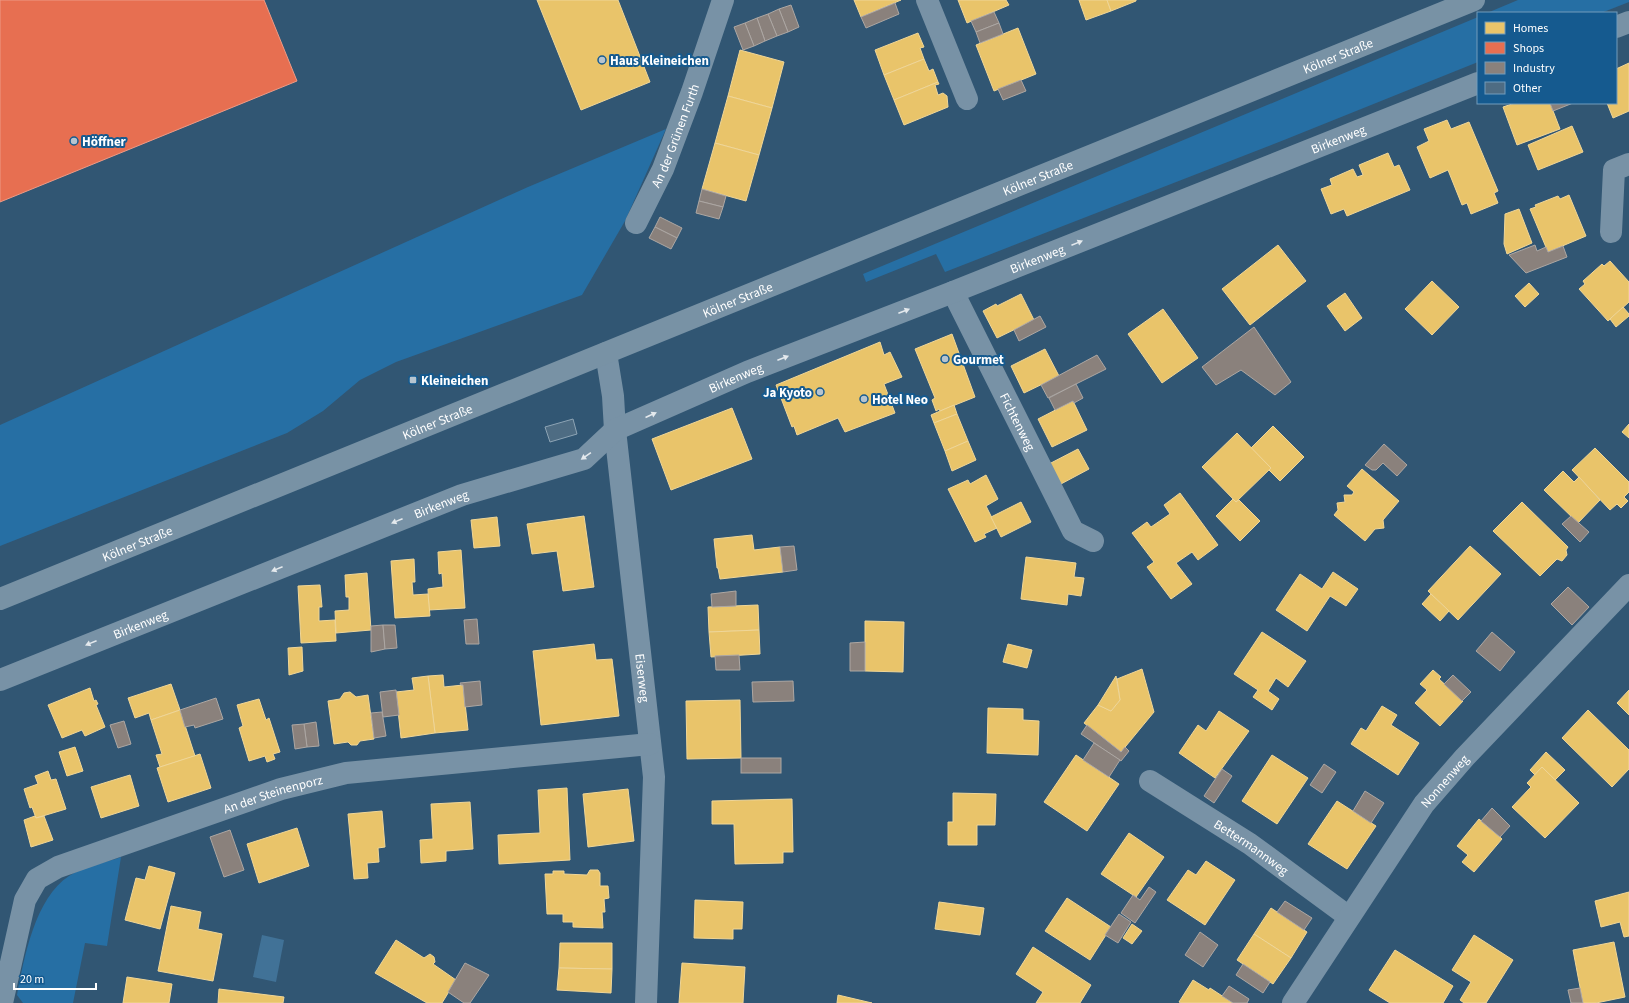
<svg xmlns="http://www.w3.org/2000/svg" width="1629" height="1003" viewBox="0 0 1629 1003" font-family="'Source Sans 3',sans-serif">
<style>
.green{fill:#266fa4}
.water{fill:#417297}
.homes{fill:#e9c46a;stroke:#f0d697}
.shops{fill:#e76f51;stroke:#ee9a85}
.industry{fill:#8a817c;stroke:#ada7a3}
.building{fill:#4e6c83;stroke:#8da4b5}
.lines{fill:none;stroke-linecap:round;stroke-linejoin:round}
.minor{stroke:#7892a6;stroke-width:22}
.major{stroke:#7892a5;stroke-width:22}
.oneway{fill:#e4e9ed}
.poi-dot{fill:#b7c4ce;stroke:#155a8f;stroke-width:1.5}
.labels{text-anchor:middle;stroke-width:4;stroke-linejoin:round;paint-order:stroke}
.street-label{font-size:13px;fill:#fff;stroke:#155a8f}
.poi-label{font-size:13px;font-weight:bold;fill:#fff;stroke:#155a8f;text-anchor:start}
</style>
<rect width="100%" height="100%" fill="#315673"/>
<g class="green">
<polygon points="1518,0 1629,0 1629,2 1601,13 1487,13"/>
<polygon points="1478,17 1478,62 1284,140 945,272 936,254 866,282 863,274"/>
<polygon points="666,129 625,221 582,295 396,362 360,380 323,411 287,433 0,546 0,425 528,187"/>
<path d="M121 857 107 946 85 943 73 1003H23L17 995C24 958 35 898 69 876 84 866 105 863 121 857Z"/>
</g>
<polygon class="water" points="262,935 284,940 276,982 253,977"/>
<g class="homes">
<polygon points="537,0 618,0 650,82 581,110"/>
<polygon points="854,0 901,0 861,17"/>
<polygon points="958,0 1006,0 1009,5 967,23"/>
<polygon points="1079,0 1107,0 1111,11 1086,20"/>
<polygon points="1107,0 1136,0 1136,1 1111,11"/>
<polygon points="1018,28 1036,74 994,91 976,45"/>
<polygon points="918,33 924,47 920,48 924,59 884,75 875,50"/>
<polygon points="740,50 784,62 772,108 728,96"/>
<polygon points="924,59 929,71 933,69 938,82 894,100 884,75"/>
<polygon points="1629,63 1629,111 1613,118 1607,103 1616,103 1616,69"/>
<polygon points="938,82 939,84 935,85 938,95 943,93 947,96 948,107 904,125 894,100"/>
<polygon points="728,96 772,108 759,155 715,143"/>
<polygon points="1515,103 1550,103 1560,129 1517,145 1503,107"/>
<polygon points="1447,120 1451,129 1469,122 1498,191 1494,193 1498,203 1471,214 1467,203 1462,205 1448,170 1430,178 1417,147 1429,141 1424,129"/>
<polygon points="1572,126 1583,152 1538,170 1528,145"/>
<polygon points="715,143 759,155 746,201 702,189"/>
<polygon points="1388,153 1394,167 1399,165 1410,190 1347,216 1344,209 1331,214 1321,189 1332,185 1330,179 1353,169 1357,177 1363,175 1359,165"/>
<polygon points="1569,195 1586,236 1548,252 1530,209 1536,207 1535,205 1558,196 1560,199"/>
<polygon points="1519,209 1532,243 1507,254 1504,244 1505,214"/>
<polygon points="1278,245 1306,281 1250,325 1222,289"/>
<polygon points="1610,261 1629,282 1629,302 1608,321 1579,289 1585,284 1583,281 1602,264 1604,266"/>
<polygon points="1432,281 1459,307 1432,335 1405,309"/>
<polygon points="1529,283 1539,294 1525,307 1515,296"/>
<polygon points="1345,293 1362,318 1345,331 1327,306"/>
<polygon points="1021,294 1034,320 997,338 983,311 996,304 997,306"/>
<polygon points="1623,307 1629,314 1629,316 1616,327 1610,319"/>
<polygon points="1163,309 1198,358 1162,383 1128,334"/>
<polygon points="952,334 975,397 940,411 939,409 936,411 932,400 935,398 915,349"/>
<polygon points="880,342 884,355 890,352 902,377 884,384 895,413 845,432 838,418 797,435 794,426 792,427 776,385"/>
<polygon points="1045,349 1059,376 1024,393 1011,366"/>
<polygon points="1073,401 1087,430 1052,447 1038,419"/>
<polygon points="954,405 957,414 934,423 931,415"/>
<polygon points="732,408 752,459 671,490 652,439"/>
<polygon points="957,414 968,441 945,451 934,423"/>
<polygon points="1629,424 1629,438 1622,432"/>
<polygon points="1273,426 1304,457 1280,481 1269,470 1271,468 1251,448"/>
<polygon points="1237,433 1271,468 1236,502 1202,467"/>
<polygon points="968,441 976,460 952,471 945,451"/>
<polygon points="1595,448 1629,482 1629,492 1624,497 1628,501 1621,508 1617,504 1610,510 1572,470"/>
<polygon points="1078,449 1089,469 1059,485 1049,464"/>
<polygon points="1362,469 1399,501 1383,520 1384,528 1375,529 1365,541 1334,515 1338,510 1337,503 1345,502 1344,495 1352,495 1354,492 1347,486"/>
<polygon points="1563,471 1574,482 1579,477 1600,500 1578,523 1544,490"/>
<polygon points="986,475 998,499 986,506 997,528 984,534 986,537 975,542 948,489 968,480 970,484"/>
<polygon points="1180,493 1218,545 1198,560 1192,552 1176,563 1192,584 1171,599 1147,567 1154,562 1132,533 1147,522 1151,527 1170,514 1164,505"/>
<polygon points="1233,499 1236,502 1239,500 1260,521 1240,541 1216,516"/>
<polygon points="1021,502 1031,522 1001,537 991,517"/>
<polygon points="1522,502 1568,547 1566,550 1567,555 1562,561 1557,559 1540,576 1493,531"/>
<polygon points="584,516 594,587 563,591 557,551 532,554 527,524"/>
<polygon points="497,517 500,546 474,548 471,520"/>
<polygon points="752,535 754,550 780,547 783,572 720,579 718,568 717,568 714,539"/>
<polygon points="1470,546 1501,574 1458,620 1428,591"/>
<polygon points="461,550 465,608 429,610 428,589 443,587 442,573 439,574 438,552"/>
<polygon points="1026,557 1076,563 1074,577 1084,578 1081,596 1068,594 1067,605 1021,599"/>
<polygon points="414,559 415,582 412,582 413,595 428,594 430,616 395,618 391,561"/>
<polygon points="1333,572 1358,589 1346,606 1330,596 1307,631 1276,610 1300,574 1322,589"/>
<polygon points="367,573 371,630 336,633 335,611 349,610 349,597 346,597 345,575"/>
<polygon points="320,585 322,607 319,607 319,621 335,620 336,641 301,643 298,586"/>
<polygon points="1431,594 1449,611 1440,621 1422,604"/>
<polygon points="758,605 759,630 709,632 708,607"/>
<polygon points="865,621 904,622 903,672 865,671"/>
<polygon points="759,630 760,654 711,657 709,632"/>
<polygon points="1262,632 1306,661 1288,687 1276,678 1268,691 1279,699 1272,710 1253,697 1258,690 1234,674"/>
<polygon points="594,644 596,660 612,659 619,716 541,725 533,651"/>
<polygon points="1008,644 1032,650 1027,668 1003,662"/>
<polygon points="302,647 303,671 289,675 288,648"/>
<polygon points="1142,669 1154,712 1121,752 1084,723 1098,705 1111,711 1120,700 1117,679"/>
<polygon points="1433,670 1441,677 1439,679 1463,701 1440,726 1415,703 1427,690 1420,684"/>
<polygon points="443,675 444,687 463,685 468,730 435,733 428,676"/>
<polygon points="428,676 435,733 401,738 396,692 414,690 412,678"/>
<polygon points="1116,676 1120,700 1111,711 1098,705"/>
<polygon points="171,684 180,710 151,720 149,713 135,718 128,698"/>
<polygon points="90,688 94,701 96,700 98,704 96,705 105,727 85,736 82,730 62,738 48,705"/>
<polygon points="1629,690 1629,715 1617,703"/>
<polygon points="350,692 356,697 368,695 374,739 360,741 357,745 351,745 348,742 334,744 328,701 340,699 344,693"/>
<polygon points="259,699 266,720 269,718 280,752 273,754 275,759 267,762 265,756 249,761 239,728 243,726 237,705"/>
<polygon points="740,700 741,758 687,759 686,701"/>
<polygon points="1382,706 1397,715 1391,725 1419,743 1398,775 1351,744 1361,728 1366,731"/>
<polygon points="988,708 1023,709 1023,720 1039,721 1038,755 987,753"/>
<polygon points="180,710 195,756 160,767 156,755 162,754 151,720"/>
<polygon points="1588,710 1629,750 1629,769 1612,787 1562,738"/>
<polygon points="1219,711 1249,731 1215,778 1179,753 1198,725 1206,731"/>
<polygon points="75,747 83,771 67,776 59,752"/>
<polygon points="1546,752 1565,770 1555,780 1542,767 1535,775 1530,770"/>
<polygon points="200,754 211,788 168,802 157,768"/>
<polygon points="1076,755 1119,784 1087,831 1044,802"/>
<polygon points="1272,755 1308,778 1277,824 1242,801"/>
<polygon points="1542,767 1579,803 1545,838 1512,807 1531,787 1527,783"/>
<polygon points="48,771 51,780 56,779 66,809 36,818 32,807 30,808 24,789 38,784 35,776"/>
<polygon points="130,775 139,806 101,818 91,787"/>
<polygon points="567,788 570,860 499,864 498,835 540,833 538,790"/>
<polygon points="628,789 634,841 588,847 583,794"/>
<polygon points="953,793 996,794 995,825 977,825 977,845 948,845 948,822 953,822"/>
<polygon points="792,799 793,852 783,852 783,863 735,864 734,824 712,824 712,801"/>
<polygon points="1337,801 1376,826 1347,869 1308,844"/>
<polygon points="470,802 473,849 446,851 446,861 421,863 420,840 433,839 431,804"/>
<polygon points="382,811 385,847 378,848 379,862 367,863 368,878 354,879 348,814"/>
<polygon points="35,816 36,818 44,816 53,840 31,847 24,820"/>
<polygon points="1479,819 1502,839 1474,872 1462,862 1468,855 1457,846"/>
<polygon points="297,828 309,866 259,883 247,844"/>
<polygon points="1129,833 1164,857 1136,897 1101,874"/>
<polygon points="1206,861 1235,880 1205,925 1167,900 1188,870 1196,875"/>
<polygon points="149,866 175,873 160,929 125,920 136,878 145,880"/>
<polygon points="590,870 598,870 600,873 600,886 608,886 609,898 604,899 605,912 602,912 603,928 573,927 573,922 563,922 563,914 547,914 545,874 553,874 553,871 564,871 564,874 587,875"/>
<polygon points="1629,892 1629,936 1624,937 1620,922 1601,927 1595,901"/>
<polygon points="1067,898 1111,927 1090,960 1045,931"/>
<polygon points="695,900 743,902 742,929 733,929 733,939 694,938"/>
<polygon points="939,902 984,908 980,935 935,929"/>
<polygon points="171,906 201,912 198,929 222,934 213,981 158,971"/>
<polygon points="1271,908 1307,932 1291,958 1254,934"/>
<polygon points="1132,924 1142,931 1132,944 1123,938"/>
<polygon points="1254,934 1291,958 1273,984 1237,960"/>
<polygon points="1474,935 1513,960 1486,1003 1464,1003 1460,1000 1471,982 1452,970"/>
<polygon points="396,940 424,958 430,954 434,957 435,962 433,964 456,980 442,1003 427,1003 375,973"/>
<polygon points="1614,942 1625,997 1596,1003 1583,1003 1573,950"/>
<polygon points="560,943 612,943 612,969 559,968"/>
<polygon points="1033,947 1091,985 1080,1003 1036,1003 1043,992 1016,974"/>
<polygon points="1395,950 1453,986 1443,1003 1390,1003 1369,990"/>
<polygon points="682,963 745,967 743,1003 679,1003"/>
<polygon points="559,968 612,969 611,993 557,990"/>
<polygon points="127,977 172,984 169,1003 123,1003"/>
<polygon points="1193,980 1209,990 1210,988 1233,1003 1181,1003 1179,1002"/>
<polygon points="219,989 284,997 283,1003 218,1003"/>
<polygon points="838,995 872,1003 837,1003"/>
</g>
<polygon class="shops" points="0,0 264,0 297,81 0,202"/>
<g class="industry">
<polygon points="895,3 899,14 866,28 861,17"/>
<polygon points="791,5 799,27 788,32 779,9"/>
<polygon points="779,9 788,32 777,36 768,14"/>
<polygon points="994,12 999,23 976,32 971,21"/>
<polygon points="768,14 777,36 765,41 757,18"/>
<polygon points="757,18 765,41 754,46 745,23"/>
<polygon points="745,23 754,46 743,50 734,27"/>
<polygon points="999,23 1003,34 980,43 976,32"/>
<polygon points="1021,80 1026,91 1003,100 998,89"/>
<polygon points="1550,103 1573,103 1553,111"/>
<polygon points="702,189 726,196 723,207 699,201"/>
<polygon points="699,201 723,207 719,219 696,213"/>
<polygon points="660,217 682,228 677,238 655,227"/>
<polygon points="655,227 677,238 671,249 649,238"/>
<polygon points="1535,245 1537,251 1546,247 1548,252 1563,246 1567,257 1526,273 1509,255"/>
<polygon points="1040,316 1046,327 1019,341 1014,330"/>
<polygon points="1254,327 1291,382 1275,395 1241,370 1216,385 1202,367"/>
<polygon points="1097,355 1106,369 1048,398 1041,385"/>
<polygon points="1076,384 1083,398 1074,403 1073,401 1055,410 1049,398"/>
<polygon points="1384,444 1407,465 1397,476 1383,463 1376,470 1372,470 1365,465"/>
<polygon points="1571,516 1589,532 1580,542 1562,524"/>
<polygon points="794,546 797,570 783,572 780,547"/>
<polygon points="1568,587 1589,607 1572,625 1551,604"/>
<polygon points="736,591 736,606 712,607 711,594"/>
<polygon points="477,619 479,644 466,644 464,620"/>
<polygon points="383,625 385,649 371,652 371,626"/>
<polygon points="383,625 395,625 397,648 385,649"/>
<polygon points="1492,632 1515,652 1500,671 1476,651"/>
<polygon points="865,642 865,671 850,671 850,643"/>
<polygon points="739,655 740,670 716,670 715,656"/>
<polygon points="1453,675 1471,692 1462,701 1444,684"/>
<polygon points="480,681 482,705 465,707 463,685 461,685 460,683"/>
<polygon points="793,681 794,701 753,702 752,682"/>
<polygon points="396,690 399,715 383,717 380,692"/>
<polygon points="216,698 223,719 195,728 194,725 185,727 180,710"/>
<polygon points="382,712 386,736 374,738 371,713"/>
<polygon points="124,721 131,744 118,748 110,725"/>
<polygon points="316,722 319,746 307,747 304,724"/>
<polygon points="304,724 307,747 295,749 292,725"/>
<polygon points="1087,725 1121,752 1125,747 1129,751 1121,761 1081,734"/>
<polygon points="1094,743 1120,760 1109,777 1083,760"/>
<rect x="741" y="758" width="40" height="15"/>
<polygon points="1324,764 1336,772 1322,793 1310,785"/>
<polygon points="1222,769 1232,776 1214,803 1204,796"/>
<polygon points="1365,791 1384,803 1371,823 1353,811"/>
<polygon points="1492,808 1510,826 1500,837 1481,821"/>
<polygon points="230,830 244,870 224,877 210,837"/>
<polygon points="1149,887 1156,892 1135,923 1121,913 1133,895 1140,900"/>
<polygon points="1285,901 1312,918 1304,930 1277,912"/>
<polygon points="1119,914 1131,922 1118,943 1105,935"/>
<polygon points="1200,932 1218,945 1203,967 1185,955"/>
<polygon points="465,963 489,975 470,1003 464,1003 448,992"/>
<polygon points="1243,964 1270,982 1263,993 1236,975"/>
<polygon points="1229,986 1249,999 1247,1003 1233,1003 1222,996"/>
<polygon points="1580,988 1583,1003 1571,1003 1568,990"/>
</g>
<polygon class="building" points="573,419 577,434 550,442 545,427"/>
<g class="lines">
<g class="minor">
<polyline points="927,0 967,99"/>
<polyline points="1616,27 1629,22"/>
<path id="s1" d="M636 223 663 169 692 92 723 0"/>
<polyline points="1611,232 1614,170 1629,164"/>
<path id="s2" d="M953 292 1073 531 1093 541"/>
<path id="s3" d="M606 353 613 396 615 430 654 777 646 1003"/>
<path id="s4" d="M0 680 462 495 584 459 615 430 747 372 953 292 1478 83"/>
<path id="s5" d="M1150 781 1250 844 1349 917"/>
<path id="s6" d="M2 1003 25 900 37 879 58 867 281 789 346 773 650 744"/>
<path id="s7" d="M1293 1003 1424 804 1465 757 1629 585"/>
</g>
<path class="major" id="s8" d="M0 599 1474 0"/>
</g>
<defs><path id="oneway-solid" d="M-6-.8H1V-3.2L6.5 0L1 3.2V.8H-6Z"/></defs>
<g class="oneway">
<use href="#oneway-solid" transform="translate(1077 243) rotate(-22)"/>
<use href="#oneway-solid" transform="translate(904 311) rotate(-21)"/>
<use href="#oneway-solid" transform="translate(783 358) rotate(-21)"/>
<use href="#oneway-solid" transform="translate(651 415) rotate(-24)"/>
<use href="#oneway-solid" transform="translate(586 456) rotate(145)"/>
<use href="#oneway-solid" transform="translate(397 521) rotate(158)"/>
<use href="#oneway-solid" transform="translate(277 569) rotate(158)"/>
<use href="#oneway-solid" transform="translate(91 643) rotate(158)"/>
</g>
<g class="poi-dot">
<circle cx="602" cy="60" r="4"/>
<circle cx="74" cy="141" r="4"/>
<circle cx="945" cy="359" r="4"/>
<rect x="409" y="376" width="8" height="8" rx="2"/>
<circle cx="820" cy="392" r="4"/>
<circle cx="864" cy="399" r="4"/>
</g>
<g class="labels">
<g class="street-label">
<text dy="5" stroke="none"><textPath href="#s8" startOffset="1444">Kölner Straße</textPath></text>
<text dy="5" stroke="none"><textPath href="#s1" startOffset="96">An der Grünen Furth</textPath></text>
<text dy="5" stroke="none"><textPath href="#s4" startOffset="1447">Birkenweg</textPath></text>
<text dy="5" stroke="none"><textPath href="#s8" startOffset="1120">Kölner Straße</textPath></text>
<text dy="5" stroke="none"><textPath href="#s4" startOffset="1123">Birkenweg</textPath></text>
<text dy="5" stroke="none"><textPath href="#s8" startOffset="796">Kölner Straße</textPath></text>
<text dy="5" stroke="none"><textPath href="#s4" startOffset="799">Birkenweg</textPath></text>
<text dy="5" stroke="none"><textPath href="#s8" startOffset="472">Kölner Straße</textPath></text>
<text dy="5" stroke="none"><textPath href="#s2" startOffset="145">Fichtenweg</textPath></text>
<text dy="5" stroke="none"><textPath href="#s4" startOffset="475">Birkenweg</textPath></text>
<text dy="5" stroke="none"><textPath href="#s8" startOffset="148">Kölner Straße</textPath></text>
<text dy="5" stroke="none"><textPath href="#s4" startOffset="151">Birkenweg</textPath></text>
<text dy="5" stroke="none"><textPath href="#s3" startOffset="327">Eiserweg</textPath></text>
<text dy="5" stroke="none"><textPath href="#s7" startOffset="269">Nonnenweg</textPath></text>
<text dy="5" stroke="none"><textPath href="#s6" startOffset="381">An der Steinenporz</textPath></text>
<text dy="5" stroke="none"><textPath href="#s5" startOffset="121">Bettermannweg</textPath></text>
</g>
<g class="poi-label">
<text x="610" y="65">Haus Kleineichen</text>
<text x="82" y="146">Höffner</text>
<text x="953" y="364">Gourmet</text>
<text x="421" y="385">Kleineichen</text>
<text x="812" y="397" text-anchor="end">Ja Kyoto</text>
<text x="872" y="404">Hotel Neo</text>
</g>
</g>
<rect x="1477" y="12" width="140" height="92" fill="#155a8f" stroke="#739cbc"/>
<rect x="1485" y="22" width="20" height="12" fill="#e9c46a" stroke="#739cbc"/>
<text x="1513" y="32" font-size="12" fill="#ffffff">Homes</text>
<rect x="1485" y="42" width="20" height="12" fill="#e76f51" stroke="#739cbc"/>
<text x="1513" y="52" font-size="12" fill="#ffffff">Shops</text>
<rect x="1485" y="62" width="20" height="12" fill="#8a817c" stroke="#739cbc"/>
<text x="1513" y="72" font-size="12" fill="#ffffff">Industry</text>
<rect x="1485" y="82" width="20" height="12" fill="#4e6c83" stroke="#739cbc"/>
<text x="1513" y="92" font-size="12" fill="#ffffff">Other</text>
<path d="M14 983v6h82v-6" fill="none" stroke="#ffffff" stroke-width="2"/>
<text x="20" y="983" font-size="12" fill="#ffffff" stroke="#155a8f" stroke-width="3" paint-order="stroke">20 m</text>
</svg>
